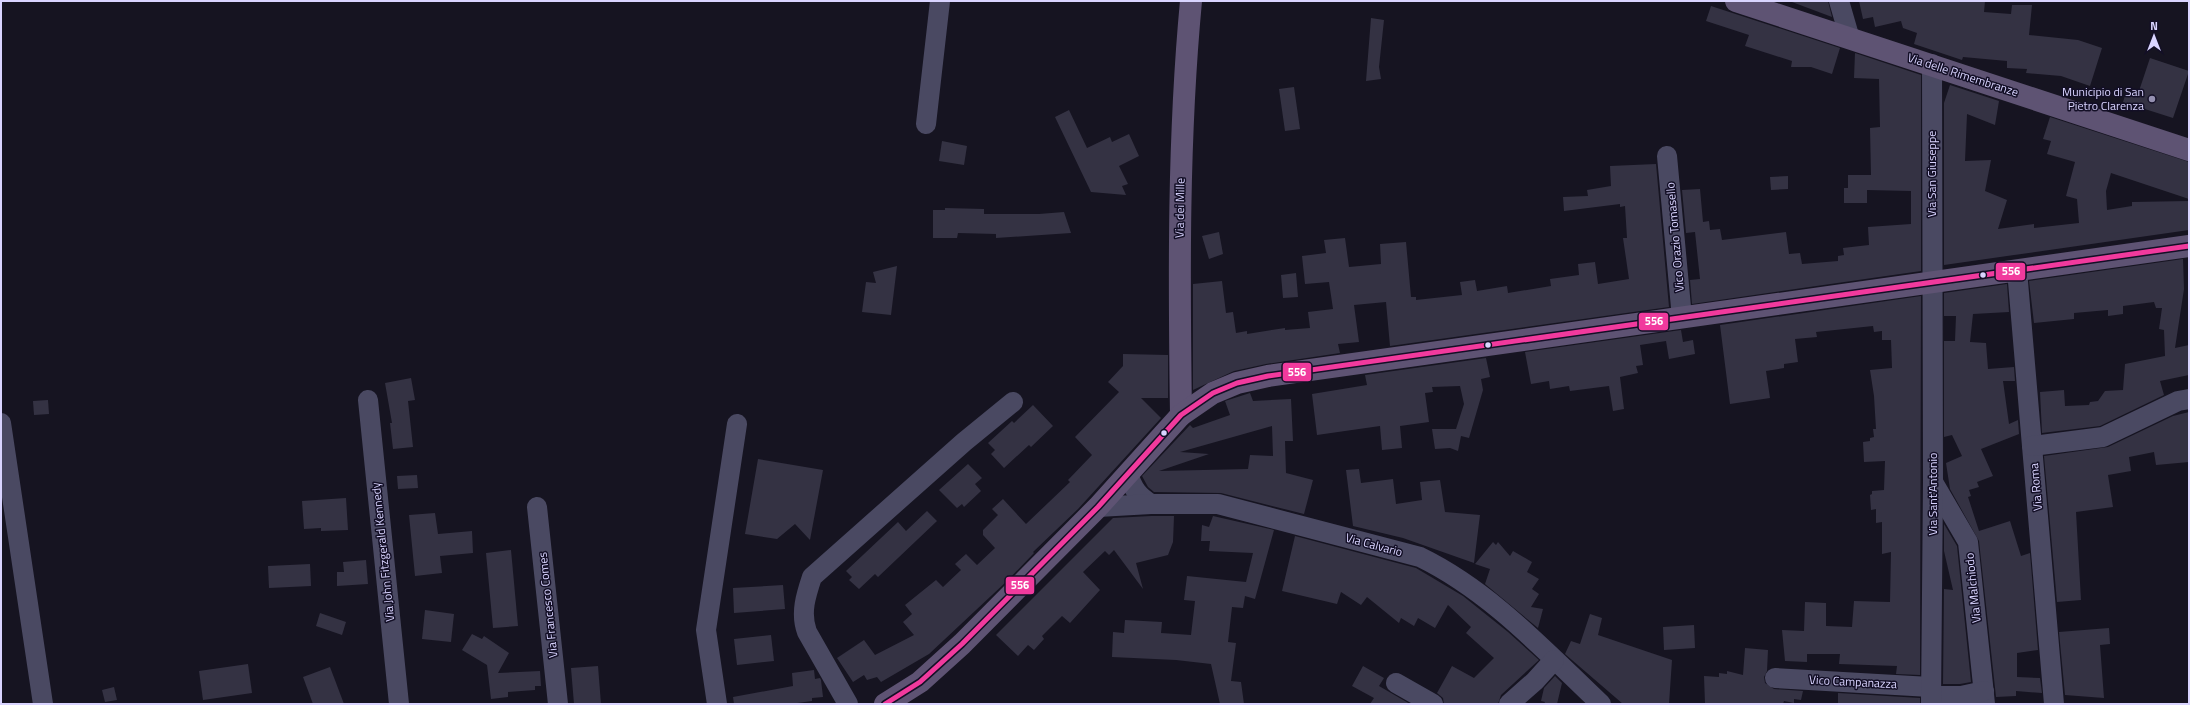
<svg xmlns="http://www.w3.org/2000/svg" width="2190" height="705" viewBox="0 0 2190 705" font-family="'Titillium Web',sans-serif">
<style>
.building{fill:#343243;fill-rule:evenodd}
.lines{fill:none;stroke-linecap:round;stroke-linejoin:round}
.minor{stroke:#4a4962;stroke-width:20}
.major{stroke:#5e5373;stroke-width:22}
.bus-1-casing{stroke:#130f26;stroke-width:8}
.bus-1{stroke:#f13a9d;stroke-width:5}
.poi-dot{fill:#9591b1;stroke:#130f26;stroke-width:1.5}
.bus-dot{fill:#d9d4ff;stroke:#130f26;stroke-width:1.5}
.labels{text-anchor:middle;stroke-width:3;stroke-linejoin:round;paint-order:stroke}
.street-label{font-size:12px;fill:#d9d4ff;stroke:#130f26}
.poi-label{font-size:12px;fill:#d9d4ff;stroke:#130f26;text-anchor:end}
.line-badge{stroke:#130f26;stroke-width:1.5}
.badge-label{font-size:11px;text-anchor:middle;font-weight:bold;fill:#fff}
</style>
<rect width="100%" height="100%" fill="#161421"/>
<g class="building">
<polygon points="1793,1 1828,1 1832,17 1792,2"/>
<polygon points="1859,1 1985,1 1984,12 2011,14 2012,5 2032,5 2029,35 2078,40 2102,48 2090,86 2061,76 2026,73 2027,69 2007,68 2007,61 1963,57 1962,60 1914,44 1917,33 1903,28 1901,21 1875,27 1873,17 1863,19"/>
<polygon points="1711,6 1840,48 1832,74 1811,67 1791,67 1792,61 1745,46 1749,35 1706,21"/>
<polygon points="1371,18 1384,20 1379,67 1381,79 1366,81"/>
<polygon points="1855,53 1921,75 1921,271 1692,304 1690,280 1700,279 1695,232 1686,233 1682,190 1700,189 1703,222 1709,221 1710,230 1720,229 1722,240 1786,232 1789,254 1800,253 1802,264 1838,261 1838,256 1844,255 1843,248 1869,245 1868,227 1911,224 1911,191 1867,190 1867,203 1844,203 1844,188 1848,188 1848,175 1871,175 1870,128 1880,127 1879,79 1854,78"/>
<polygon points="2150,58 2189,71 2173,118 2123,102 2127,90 2138,94"/>
<polygon points="1950,85 1999,101 1995,125 1967,114 1965,161 1991,160 1985,191 2007,200 1998,229 2034,224 2034,228 2079,223 2077,199 2066,196 2075,162 2047,154 2051,141 2043,139 2050,117 2189,162 2189,199 2111,173 2106,191 2107,210 2132,206 2132,202 2189,201 2189,230 1944,265 1944,103"/>
<polygon points="1294,87 1300,129 1285,131 1279,89"/>
<polygon points="1069,110 1087,148 1110,137 1112,142 1129,134 1139,156 1119,166 1128,184 1122,186 1126,195 1091,192 1055,117"/>
<polygon points="942,141 967,146 964,165 939,161"/>
<polygon points="1656,164 1669,307 1390,346 1386,302 1354,305 1359,342 1338,344 1340,353 1266,364 1234,371 1193,390 1193,284 1222,281 1226,313 1233,312 1236,333 1247,331 1247,334 1285,328 1285,330 1310,328 1308,312 1333,309 1329,282 1305,284 1302,256 1326,253 1324,240 1345,238 1349,267 1381,264 1380,244 1406,242 1411,297 1416,297 1416,300 1462,295 1460,282 1475,280 1477,291 1507,286 1508,293 1551,286 1550,279 1579,275 1578,264 1595,262 1598,284 1629,279 1623,238 1627,238 1625,206 1620,207 1620,204 1564,211 1563,197 1588,196 1587,190 1611,186 1610,166"/>
<polygon points="1788,176 1788,189 1771,190 1770,177"/>
<polygon points="945,208 984,209 984,214 1039,214 1064,212 1071,233 996,238 996,234 958,233 957,238 933,238 933,210 945,210"/>
<polygon points="1219,232 1223,254 1209,259 1202,236"/>
<polygon points="2183,259 2184,289 2175,348 2189,345 2189,375 2160,381 2164,395 2100,426 2042,433 2040,392 2064,390 2065,406 2089,405 2090,402 2098,401 2105,391 2123,390 2125,364 2165,356 2164,330 2159,329 2162,308 2156,308 2154,302 2123,306 2123,314 2108,316 2108,310 2074,313 2074,319 2034,323 2029,281"/>
<polygon points="897,266 891,315 862,312 866,282 876,283 873,272"/>
<polygon points="1296,273 1298,297 1283,298 1281,275"/>
<polygon points="2007,284 2009,312 1973,314 1970,342 1986,343 1988,369 2014,367 2015,381 2003,381 2009,424 2018,420 2019,434 1981,449 1993,476 1977,482 1979,487 1969,490 1971,496 1968,497 1979,531 2010,521 2021,556 2030,553 2038,650 2017,653 2017,677 2040,678 2042,693 2016,691 2016,696 1996,697 1979,541 1950,489 1946,463 1962,456 1952,435 1944,437 1944,341 1955,341 1956,316 1944,316 1944,293"/>
<polygon points="1921,296 1920,675 1896,674 1897,666 1839,664 1840,654 1807,654 1807,662 1785,661 1782,630 1804,631 1805,602 1826,603 1826,626 1852,627 1854,601 1890,602 1891,552 1882,554 1882,522 1876,523 1876,509 1871,510 1870,495 1872,494 1872,491 1884,490 1885,461 1864,462 1863,442 1870,441 1870,438 1874,437 1873,429 1876,429 1874,396 1870,370 1892,368 1891,340 1882,340 1882,331 1874,332 1873,326 1816,332 1817,337 1795,339 1798,362 1784,364 1784,368 1766,371 1770,398 1730,404 1720,325"/>
<polygon points="1681,330 1683,342 1693,340 1695,354 1669,359 1666,341 1640,345 1643,365 1636,366 1638,373 1620,377 1624,409 1613,411 1609,386 1570,391 1569,386 1550,389 1549,381 1531,384 1525,352"/>
<polygon points="1123,354 1168,355 1168,398 1141,398 1161,418 1078,509 1033,552 1034,553 1007,581 929,654 881,682 877,677 867,680 864,675 853,682 837,658 864,640 875,655 914,635 903,622 912,614 905,605 936,580 943,587 961,570 955,564 966,554 977,565 995,548 983,535 983,530 998,515 992,509 1003,499 1026,524 1070,482 1068,480 1092,455 1075,437 1119,392 1108,382 1123,366"/>
<polygon points="1486,358 1490,377 1481,379 1483,390 1469,438 1461,436 1458,451 1450,448 1435,449 1432,429 1456,429 1464,404 1460,386 1432,387 1433,392 1425,393 1429,422 1400,426 1402,448 1382,450 1380,426 1317,435 1312,394 1367,385 1365,375"/>
<polygon points="411,378 415,400 408,401 413,447 393,449 390,423 392,423 385,383"/>
<path d="M1250 393 1253 401 1291 399 1293 441H1285L1286 473 1313 480 1304 514 1221 493 1154 492 1148 487 1142 476 1190 425 1193 428 1230 415 1225 401ZM1272 426 1273 456 1250 455 1248 469 1159 471 1209 454 1180 452Z"/>
<polygon points="48,400 49,414 34,415 33,401"/>
<polygon points="1033,405 1053,426 1031,447 1029,445 1004,468 991,454 995,450 988,443 1012,421 1014,423"/>
<polygon points="2189,412 2189,462 2156,465 2154,452 2129,457 2131,471 2108,475 2113,507 2076,512 2081,600 2057,602 2044,456 2108,447 2173,416"/>
<polygon points="758,459 823,470 810,540 795,524 777,539 745,534"/>
<polygon points="968,464 982,478 975,484 981,491 964,507 962,504 957,508 939,490"/>
<polygon points="1359,469 1361,483 1393,479 1396,504 1422,500 1420,482 1440,480 1445,512 1480,515 1474,563 1403,538 1353,526 1346,470"/>
<polygon points="417,475 418,488 398,489 397,476"/>
<polygon points="346,498 348,530 321,531 321,528 304,529 302,501"/>
<polygon points="927,511 937,521 878,577 875,574 859,589 849,580 852,577 846,571 898,522 906,531"/>
<polygon points="435,513 438,534 472,531 473,553 440,556 442,573 415,576 409,515"/>
<polygon points="1151,516 1174,516 1173,542 1168,555 1136,563 1143,589 1114,550 1109,555 1105,551 1083,572 1100,590 1070,623 1062,616 1042,636 1044,639 1034,650 1028,645 1018,656 996,635 1113,518"/>
<polygon points="1213,516 1274,530 1255,599 1245,596 1243,608 1232,607 1228,642 1236,643 1231,681 1241,682 1244,704 1220,704 1211,664 1176,660 1112,657 1113,632 1124,633 1125,620 1162,622 1161,633 1191,635 1195,601 1184,600 1187,576 1246,582 1253,553 1209,551 1210,541 1201,541 1202,525 1209,527"/>
<polygon points="1944,524 1957,546 1971,682 1960,684 1943,684 1944,589 1953,590 1944,551"/>
<polygon points="1295,536 1416,568 1463,596 1508,632 1539,660 1501,695 1498,704 1444,704 1443,698 1437,693 1452,666 1474,678 1494,658 1466,633 1471,627 1448,605 1435,628 1418,618 1414,626 1401,618 1399,623 1367,597 1361,605 1341,592 1337,604 1282,591"/>
<polygon points="1493,542 1496,545 1498,542 1510,556 1513,551 1532,562 1527,572 1539,579 1532,589 1539,594 1531,607 1543,609 1538,628 1485,584 1490,569 1475,564"/>
<polygon points="511,550 518,626 493,628 486,553"/>
<polygon points="366,560 368,584 337,586 337,572 344,572 343,562"/>
<polygon points="310,564 311,586 269,588 268,566"/>
<polygon points="783,585 785,609 734,613 733,588"/>
<polygon points="425,610 454,614 451,642 422,639"/>
<polygon points="320,613 346,622 342,635 316,626"/>
<polygon points="1590,614 1602,618 1598,635 1672,660 1669,704 1623,704 1565,654 1571,641 1580,644"/>
<polygon points="1694,625 1695,648 1664,650 1663,627"/>
<polygon points="2109,628 2110,644 2100,645 2104,698 2065,695 2059,632"/>
<polygon points="472,634 482,639 484,636 509,653 498,673 540,671 541,686 535,686 535,690 508,692 508,697 491,699 487,665 462,650"/>
<polygon points="771,635 774,661 737,665 734,639"/>
<polygon points="1745,648 1768,650 1767,671 1764,677 1765,683 1774,689 1803,691 1801,700 1794,699 1794,703 1784,701 1783,704 1705,704 1704,676 1719,677 1719,673 1727,674 1727,671 1743,675"/>
<polygon points="248,664 252,693 203,700 199,671"/>
<polygon points="598,666 601,704 574,704 571,668"/>
<polygon points="1363,666 1384,678 1379,686 1410,704 1370,704 1374,698 1352,686"/>
<polygon points="330,667 344,704 313,704 303,677"/>
<polygon points="814,670 815,679 820,678 821,680 823,697 812,698 812,701 790,704 734,704 733,697 793,686 792,673"/>
<polygon points="1555,676 1562,683 1557,704 1544,704 1545,702 1541,701 1544,688"/>
<polygon points="114,687 117,700 105,702 102,690"/>
<polygon points="1838,693 1920,698 1920,704 1838,704"/>
</g>
<g class="lines">
<g class="minor">
<polyline points="1839,1 1850,39"/>
<polyline points="926,124 940,1"/>
<polyline points="1667,156 1682,318"/>
<polyline points="2017,270 2054,704"/>
<polyline points="368,400 399,704"/>
<polyline points="1,423 43,704"/>
<polyline points="2032,446 2103,437 2178,401 2189,399"/>
<path d="M1128 474C1133 489 1138 496 1151 504"/>
<polyline points="1933,482 1968,542 1985,704"/>
<polyline points="537,507 558,704"/>
<path d="M1098 507 1151 504H1218L1420 557C1490 591 1545 651 1601 704"/>
<polyline points="1775,678 1930,687"/>
<polyline points="1396,683 1433,704"/>
<polyline points="1931,696 1961,696 1984,691"/>
<polyline points="717,704 706,630 737,424"/>
<path d="M848 704 807 632C800 613 806 595 812 577L964 442 1013 402"/>
<polyline points="1509,704 1535,681 1554,660"/>
<polyline points="1931,704 1933,482 1932,64"/>
</g>
<g class="major">
<polyline points="1736,1 2189,150"/>
<path d="M1181 415C1179 276 1178 139 1191 1"/>
<polyline points="885,704 920,682 962,644 1098,507 1181,415 1213,393 1237,383 1268,376 2189,246"/>
</g>
<defs>
<polyline id="bus-1" points="885,704 920,682 962,644 1098,507 1181,415 1213,393 1237,383 1268,376 2189,246"/>
</defs>
<use href="#bus-1" class="bus-1-casing"/>
<use href="#bus-1" class="bus-1"/>
</g>
<circle class="poi-dot" cx="2152" cy="99" r="4"/>
<g class="bus-dot">
<circle cx="1983" cy="275" r="3.5"/>
<circle cx="1488" cy="345" r="3.5"/>
<circle cx="1164" cy="433" r="3.5"/>
</g>
<g class="labels">
<g class="street-label">
<text transform="translate(1963 75) rotate(18)" y="4">Via delle Rimembranze</text>
<text transform="translate(1932 174) rotate(-90)" y="4">Via San Giuseppe</text>
<text transform="translate(1180 208) rotate(-89)" y="4">Via dei Mille</text>
<text transform="translate(1675 237) rotate(-95)" y="4">Vico Orazio Tomasello</text>
<text transform="translate(2036 487) rotate(-95)" y="4">Via Roma</text>
<text transform="translate(1933 494) rotate(-90)" y="4">Via Sant'Antonio</text>
<text transform="translate(1374 545) rotate(15)" y="4">Via Calvario</text>
<text transform="translate(383 552) rotate(-96)" y="4">Via John Fitzgerald Kennedy</text>
<text transform="translate(1973 588) rotate(-96)" y="4">Via Malchiodo</text>
<text transform="translate(548 605) rotate(-96)" y="4">Via Francesco Comes</text>
<text transform="translate(1853 682) rotate(3)" y="4">Vico Campanazza</text>
</g>
<g class="poi-label">
<text x="2144" y="96">Municipio di San<tspan x="2144" dy="14">Pietro Clarenza</tspan></text>
</g>
</g>
<g class="line-badge">
<rect x="1995" y="262" width="31" height="19" rx="4" fill="#f13a9d"/>
<rect x="1638" y="312" width="31" height="19" rx="4" fill="#f13a9d"/>
<rect x="1282" y="362" width="30" height="20" rx="4" fill="#f13a9d"/>
<rect x="1005" y="576" width="30" height="19" rx="4" fill="#f13a9d"/>
</g>
<g class="badge-label">
<text x="2011" y="275">556</text>
<text x="1654" y="325">556</text>
<text x="1297" y="376">556</text>
<text x="1020" y="589">556</text>
</g>
<rect width="2190" height="705" fill="none" stroke="#d9d4ff" stroke-width="4"/>
<g transform="translate(2154 36)" stroke="#130f26" stroke-width="3" paint-order="stroke">
<path d="M0-3L7 15L0 10L-7 15Z" fill="#d9d4ff"/>
<text y="-6" font-size="11" font-weight="bold" text-anchor="middle" fill="#d9d4ff">N</text>
</g>
</svg>
